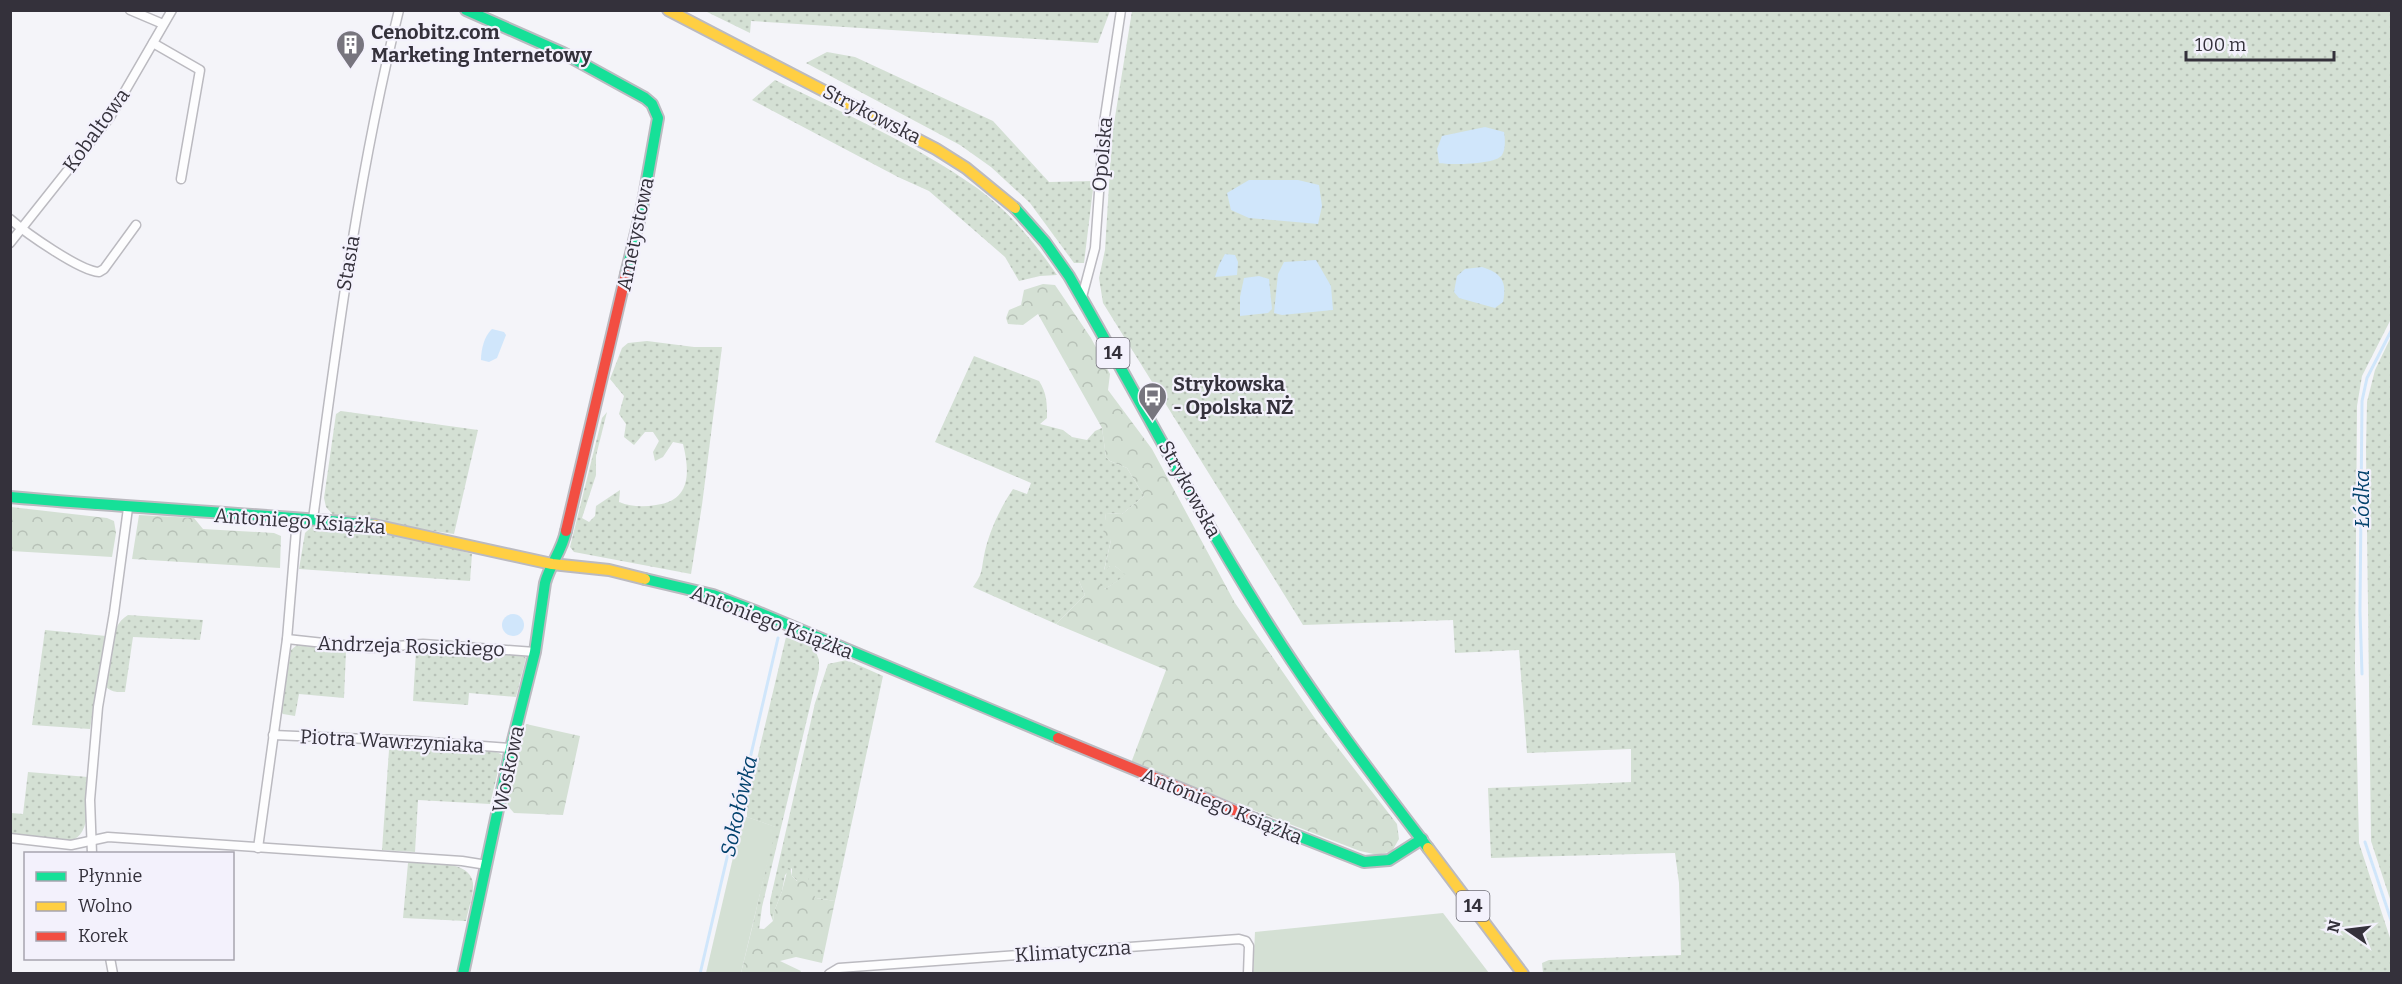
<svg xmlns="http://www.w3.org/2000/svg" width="2402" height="984" viewBox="0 0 2402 984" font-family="Bitter,serif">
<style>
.grass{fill:url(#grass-dots)}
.forest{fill:url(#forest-crowns)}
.green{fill:#d4e0d4}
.water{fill:#d0e6fb}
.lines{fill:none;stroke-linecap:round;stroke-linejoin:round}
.stream{stroke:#d0e6fb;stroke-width:3}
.street-casing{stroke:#bbbac0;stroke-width:11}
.fast-casing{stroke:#bbbac0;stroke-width:14}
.slow-casing{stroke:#bbbac0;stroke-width:14}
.jam-casing{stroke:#bbbac0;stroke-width:14}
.street{stroke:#fdfdfe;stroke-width:8}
.fast{stroke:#16e098;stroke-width:10}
.slow{stroke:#ffcf43;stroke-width:10}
.jam{stroke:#f24e42;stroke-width:10}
.labels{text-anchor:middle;stroke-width:4.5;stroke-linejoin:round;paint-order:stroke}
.shield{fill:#f3f1fc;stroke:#6d6b75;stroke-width:1.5}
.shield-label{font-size:18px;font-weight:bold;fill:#34313b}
.poi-label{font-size:20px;font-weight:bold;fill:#34313b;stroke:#f3f1fc;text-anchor:start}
.street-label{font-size:20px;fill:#34313b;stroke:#f3f1fc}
.water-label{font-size:21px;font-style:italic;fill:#03426d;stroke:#f3f1fc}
</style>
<defs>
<pattern id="grass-dots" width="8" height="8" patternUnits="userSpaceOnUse" patternTransform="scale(1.5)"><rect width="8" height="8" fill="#d4e0d4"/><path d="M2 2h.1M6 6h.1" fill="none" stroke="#b7c1b7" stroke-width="1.8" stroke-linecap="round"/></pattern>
<pattern id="forest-crowns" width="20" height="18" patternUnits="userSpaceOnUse" patternTransform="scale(1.5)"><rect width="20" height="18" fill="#d4e0d4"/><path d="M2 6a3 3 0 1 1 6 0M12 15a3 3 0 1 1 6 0" fill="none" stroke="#b7c1b7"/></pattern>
</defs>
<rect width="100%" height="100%" fill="#f4f4f9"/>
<g class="grass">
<polygon points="705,11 1110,11 1098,43 751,21 750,33"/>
<polygon points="1132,11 2391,11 2391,319 2362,376 2357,406 2355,665 2359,843 2391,941 2391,973 1543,973 1542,963 1549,960 1681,955 1679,883 1675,853 1491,858 1488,788 1631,782 1631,749 1527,753 1519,650 1455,653 1453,620 1303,625 1103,303 1099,278 1105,250 1112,136"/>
<polygon points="827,52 855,57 993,121 1049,182 1094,181 1084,263 1074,263 1030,203 991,167 960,145 806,63"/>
<path d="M775 80C843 113 915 144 977 188 1009 211 1035 243 1057 275L1040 276 1019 281 1005 257 929 191 898 177 752 100Z"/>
<polygon points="2391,337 2391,902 2371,841 2366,450 2367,402 2375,370"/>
<path d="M647 341 694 347H722L702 505 691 574 574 552 570 547 602 418 607 412 596 456V475L582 518 589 522 595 516 596 506 620 490 619 502C631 507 644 507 656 505 691 501 690 472 683 444L673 442 663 457 655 461 653 452 659 441 653 432H645L634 445 624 437 626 424 619 414 624 396 610 379 622 348 628 343Z"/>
<path d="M974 356 1039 381C1047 393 1047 404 1047 418L1040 424 1063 430 1072 437 1087 440 1095 431 1102 428 1106 457 1110 461 1127 468 1144 496 1122 514 1106 513 1105 522 1111 540 1104 570 1110 566H1115L1127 575 1105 589 1079 581 1085 595 1056 624 973 587C983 573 981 571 984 556 988 534 1000 508 1013 489L1027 494 1031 483 935 442Z"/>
<polygon points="341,411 478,430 454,534 335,517 326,507 324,498 336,414"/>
<polygon points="314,524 401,534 472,554 470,581 299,569 305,533"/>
<path d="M128 615 203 620 200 640 133 637 125 692C116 692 110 692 104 685 108 665 108 626 128 615Z"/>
<polygon points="45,630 106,636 90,729 32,725"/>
<polygon points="786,637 814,647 819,660 819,669 762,907 759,930 752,928 775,827 747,817 747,801"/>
<polygon points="297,645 346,651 344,698 299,694 295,716 283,714 281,712 291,650"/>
<polygon points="420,648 523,655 526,658 516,697 469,693 468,705 413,701 416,651"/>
<polygon points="847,660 883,676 835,901 816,898 792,876 792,868 785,875 782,891 774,912 773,921 770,913 770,901 815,703 828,664"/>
<path d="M397 743C418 744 488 744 502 755L490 804 418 800 415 852 382 850 389 750 390 745Z"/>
<path d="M28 772 88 777C87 796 93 835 70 841L11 833V813L23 814Z"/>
<path d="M408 863C426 863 470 859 473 883 474 894 468 910 466 921L403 918Z"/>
</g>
<g class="forest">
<polygon points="1043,284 1055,285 1091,338 1110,374 1108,390 1152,449 1235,603 1314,717 1397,824 1399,839 1392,851 1378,855 1360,851 1131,763 1166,670 1056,624 1085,595 1079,581 1095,580 1105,589 1126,575 1115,566 1110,566 1104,571 1111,540 1103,536 1106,513 1122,514 1144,496 1127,468 1110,461 1106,457 1102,428 1038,314 1023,325 1008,324 1006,318 1009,310 1021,305 1024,290"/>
<polygon points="11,507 107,518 114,521 116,533 112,557 11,551"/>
<polygon points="139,515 194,518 203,529 274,533 281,536 280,568 132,559"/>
<polygon points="526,724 580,736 563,815 514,813 508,806 507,797"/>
<polygon points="789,864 792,876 797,881 804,874 808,876 810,890 816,898 835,901 822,963 796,957 780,961 801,971 800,973 741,973 752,928 764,929 773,921 774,912 782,891"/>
</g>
<g class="green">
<polygon points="747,817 776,827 741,973 706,973 742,819"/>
<polygon points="1443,913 1489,973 1253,973 1255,932"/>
</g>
<g class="water">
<path d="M1485 127 1504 132C1505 138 1506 149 1502 155 1496 165 1449 165 1439 163L1437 149 1442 136Z"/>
<polygon points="1249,180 1298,180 1319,185 1322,206 1318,224 1249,218 1231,210 1227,193"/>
<polygon points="1225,254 1235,255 1238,262 1237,275 1215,277 1219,265"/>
<polygon points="1316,260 1331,286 1333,310 1282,315 1274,313 1278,274 1284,262"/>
<path d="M1482 267C1502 273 1507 282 1503 302L1495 308 1459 298 1454 292 1457 276 1465 269Z"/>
<polygon points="1259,276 1269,279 1272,309 1268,313 1240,316 1240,297 1244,278"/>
<path d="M492 329 504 332 506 335 497 358 489 362 481 360C481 350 484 336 492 329Z"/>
<circle cx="513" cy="625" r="11"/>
</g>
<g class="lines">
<g class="stream">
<polyline points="2362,674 2360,611 2362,401 2367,378 2392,329"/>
<polyline points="2365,842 2392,923"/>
<polyline points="700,974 778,638"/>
</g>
<defs>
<g id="street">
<polyline points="130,10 163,24"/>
<polyline points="153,43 200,70 181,179"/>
<path d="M10 219C26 233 80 271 99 272L104 269 136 225"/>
<polyline points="10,243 110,117 172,10"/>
<polyline points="1082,297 1095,248 1104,123 1121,10"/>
<path d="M313 519C336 348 357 178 399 10"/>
<polyline points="287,639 370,648 423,644 535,652"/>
<polyline points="273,735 415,741 511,748"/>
<polyline points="10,838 71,845 108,837 462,861 487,865"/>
<polyline points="258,848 287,639 297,519"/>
<polyline points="92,854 90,800 98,707 114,613 128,508"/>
<polyline points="110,958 113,974"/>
<polyline points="829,974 839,968 1239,939 1246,941 1249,946 1248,974"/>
</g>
<g id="fast">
<polyline points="466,10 563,53 645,98 652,104 658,118 642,208 626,274"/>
<path d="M1015 208 1045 242 1069 276C1133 387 1192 502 1260 611 1311 694 1369 771 1428 848"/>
<path d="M10 497C131 508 253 513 374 525"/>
<polyline points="645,579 713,595 755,611 1058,738"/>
<polyline points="1255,819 1364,862 1389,860 1422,839"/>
<path d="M463 974 511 748 535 652 545 583C550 564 562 551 566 531"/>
</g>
<g id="slow">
<polyline points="668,10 936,149 966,168 1015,208"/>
<polyline points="374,525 552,564 609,570 645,579"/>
<polyline points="1428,848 1523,974"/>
</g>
<g id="jam">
<polyline points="566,531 626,274"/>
<polyline points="1058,738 1255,819"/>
</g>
</defs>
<use href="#street" class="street-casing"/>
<use href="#fast" class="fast-casing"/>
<use href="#slow" class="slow-casing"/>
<use href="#jam" class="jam-casing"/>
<use href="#street" class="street"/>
<use href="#fast" class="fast"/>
<use href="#slow" class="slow"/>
<use href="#jam" class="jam"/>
</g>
<defs>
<symbol id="building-pin" viewBox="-11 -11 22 30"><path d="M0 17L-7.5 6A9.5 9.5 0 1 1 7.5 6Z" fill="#77757e" stroke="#f3f1fc"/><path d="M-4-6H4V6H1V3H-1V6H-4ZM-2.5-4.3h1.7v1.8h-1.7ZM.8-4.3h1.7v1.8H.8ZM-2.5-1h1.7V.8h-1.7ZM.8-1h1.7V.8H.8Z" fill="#fff"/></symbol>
<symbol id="bus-pin" viewBox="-11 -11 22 30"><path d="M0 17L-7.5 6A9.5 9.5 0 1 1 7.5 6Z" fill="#77757e" stroke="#f3f1fc"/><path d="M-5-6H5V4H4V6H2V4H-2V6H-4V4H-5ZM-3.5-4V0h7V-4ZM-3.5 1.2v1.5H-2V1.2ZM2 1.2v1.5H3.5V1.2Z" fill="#fff"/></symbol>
</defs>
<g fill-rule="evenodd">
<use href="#building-pin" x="334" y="28" width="33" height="45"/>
<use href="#bus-pin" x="1136" y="380" width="33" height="45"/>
</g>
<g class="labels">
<g class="shield">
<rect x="1096.5" y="338" width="33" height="30" rx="4.5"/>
<rect x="1456.5" y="891" width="33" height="30" rx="4.5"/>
</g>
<g class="shield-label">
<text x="1113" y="359">14</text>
<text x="1473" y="912">14</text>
</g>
<g class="poi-label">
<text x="371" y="39">Cenobitz.com<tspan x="371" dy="23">Marketing Internetowy</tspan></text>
<text x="1173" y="391">Strykowska<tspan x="1173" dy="23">- Opolska NŻ</tspan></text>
</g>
<g class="street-label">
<text transform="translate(872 114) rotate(27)" y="7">Strykowska</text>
<text transform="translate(96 130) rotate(-54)" y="7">Kobaltowa</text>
<text transform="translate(1102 154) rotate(-85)" y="7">Opolska</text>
<text transform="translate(635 234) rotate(-78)" y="7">Ametystowa</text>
<text transform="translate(348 263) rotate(-80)" y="7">Stasia</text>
<text transform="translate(1190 489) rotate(61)" y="7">Strykowska</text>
<text transform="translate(300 521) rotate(4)" y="7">Antoniego Książka</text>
<text transform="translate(772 622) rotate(21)" y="7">Antoniego Książka</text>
<text transform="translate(411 646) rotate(2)" y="7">Andrzeja Rosickiego</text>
<text transform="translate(392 741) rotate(3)" y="7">Piotra Wawrzyniaka</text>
<text transform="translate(508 769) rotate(-78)" y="7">Woskowa</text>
<text transform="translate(1222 806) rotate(22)" y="7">Antoniego Książka</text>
<text transform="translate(1073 951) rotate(-4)" y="7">Klimatyczna</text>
</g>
<g class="water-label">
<text transform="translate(2362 499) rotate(-90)" y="7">Łódka</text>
<text transform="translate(739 806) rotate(-77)" y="7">Sokołówka</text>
</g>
</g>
<rect width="2402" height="984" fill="none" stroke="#34313b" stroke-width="24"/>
<rect x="24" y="852" width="210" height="108" fill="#f3f1fc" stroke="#a7a4af" stroke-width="1.5"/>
<rect x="36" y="872" width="30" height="9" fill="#16e098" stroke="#a7a4af" stroke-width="1.5"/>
<text x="78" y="882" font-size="18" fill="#34313b">Płynnie</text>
<rect x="36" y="902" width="30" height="9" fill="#ffcf43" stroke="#a7a4af" stroke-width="1.5"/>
<text x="78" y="912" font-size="18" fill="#34313b">Wolno</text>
<rect x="36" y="932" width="30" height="9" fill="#f24e42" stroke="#a7a4af" stroke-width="1.5"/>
<text x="78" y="942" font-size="18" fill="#34313b">Korek</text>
<g transform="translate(2348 930) rotate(284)" stroke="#f3f1fc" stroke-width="4.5" paint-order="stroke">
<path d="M0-4.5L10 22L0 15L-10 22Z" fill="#34313b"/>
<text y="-9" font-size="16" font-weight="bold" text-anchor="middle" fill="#34313b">N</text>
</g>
<path d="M2186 51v9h148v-9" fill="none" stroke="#34313b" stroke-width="3"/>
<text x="2195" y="51" font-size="18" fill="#34313b" stroke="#f3f1fc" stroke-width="4.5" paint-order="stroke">100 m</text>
</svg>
